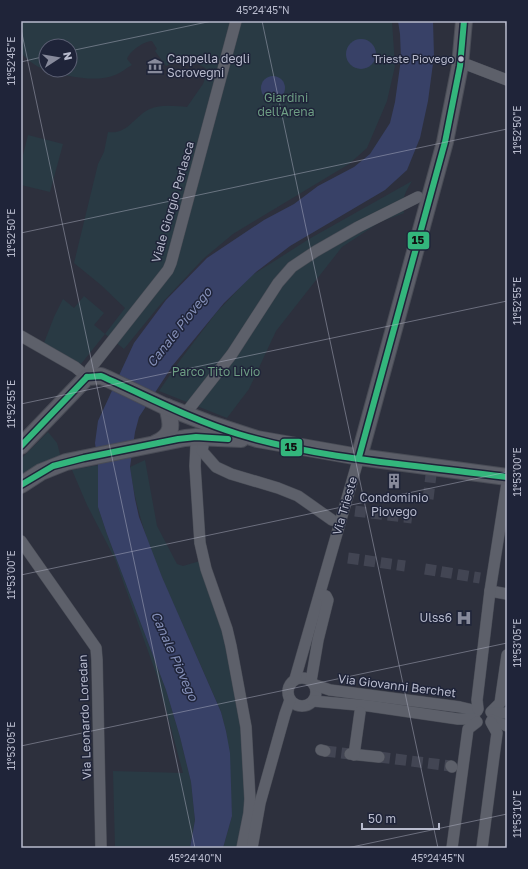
<svg xmlns="http://www.w3.org/2000/svg" width="528" height="869" viewBox="0 0 528 869" font-family="'Golos Text',sans-serif">
<style>
.green{fill:#293a44}
.water{fill:#384167}
.lines{fill:none;stroke-linecap:round;stroke-linejoin:round}
.street-tunnel{stroke:#424553;stroke-width:11;stroke-dasharray:11 5.5;stroke-linecap:butt}
.street-casing{stroke:#494c56;stroke-width:12}
.secondary-casing{stroke:#494c56;stroke-width:18}
.street{stroke:#5d606a;stroke-width:11}
.secondary{stroke:#5c5e68;stroke-width:16}
.bus-1-casing{stroke:#1f2439;stroke-width:9}
.bus-1{stroke:#33b67c;stroke-width:6}
.ticks{fill:none;stroke:#b8bbcd;stroke-width:1;stroke-opacity:0.45}
.bus-dot{fill:#b8bbcd;stroke:#1f2439;stroke-width:1.5}
.labels{text-anchor:middle;stroke-width:3;stroke-linejoin:round;paint-order:stroke}
.bus-label{font-size:11px;fill:#b8bbcd;stroke:#1f2439;text-anchor:end}
.poi-label{font-size:12px;fill:#b8bbcd;stroke:#1f2439;text-anchor:start}
.park-label{font-size:12px;fill:#6e9e84;stroke:#1f2439}
.street-label{font-size:12px;fill:#b8bbcd;stroke:#1f2439}
.water-label{font-size:13px;font-style:italic;fill:#8590b9;stroke:#1f2439}
.line-badge{stroke:#1f2439;stroke-width:1.5}
.pale-badge-label{font-size:11px;text-anchor:middle;font-weight:bold;fill:#111}
.neatline{fill:none;stroke:#b8bbcd;stroke-width:1.5}
.ticks-label{font-size:10px;text-anchor:middle;fill:#b8bbcd}
</style>
<rect width="100%" height="100%" fill="#2d303d"/>
<g class="green">
<path d="M21 21H392L395 66 387 101 367 148 349 164 233 234 203 259 159 306 124 349 105 334 81 364 44 343 54 317 63 299 74 308 84 296 104 313 94 325 105 334 125 308 101 285 74 263 98 164 104 152 108 132C128 135 134 116 150 109 160 104 176 106 187 107L203 84 208 70C196 61 180 57 166 66L155 51 157 49 152 41C144 41 130 51 127 59L132 65C126 68 121 73 115 75 95 83 66 76 46 70H70V46H46V70C36 67 28 60 21 53Z"/>
<polygon points="28,135 63,144 50,192 21,185 21,163"/>
<path d="M412 181C405 193 401 199 404 213L380 222 342 247 276 331 249 389 227 418 159 391 181 359 216 313 251 276 309 239Z"/>
<polygon points="48,432 57,443 61,458 21,480 21,459"/>
<path d="M145 460 157 526 177 564 183 566 200 561 224 634 242 720 247 793 239 848H223L232 816 226 731 221 712C208 682 195 652 182 623 159 571 137 524 130 467Z"/>
<polygon points="98,465 98,507 107,534 166,690 180,737 191,782 195,820 190,848 115,848 113,771 183,773 157,676 115,559 87,505 72,470"/>
</g>
<g class="water">
<polygon points="398,21 433,21 434,56 428,101 420,138 407,170 385,190 290,246 256,272 224,303 173,365 139,417 135,432 130,467 135,499 139,517 162,577 221,712 226,731 230,753 232,816 223,848 190,848 195,820 194,811 191,782 180,737 166,690 107,534 98,507 98,465 95,443 98,421 134,343 166,300 207,258 264,220 294,204 318,186 354,167 370,154 390,123 395,102 401,59 400,34"/>
<circle cx="361" cy="54" r="15"/>
<circle cx="273" cy="88" r="12"/>
</g>
<g class="lines">
<g class="street-tunnel">
<polyline points="428,499 431,475"/>
<polyline points="355,511 412,518"/>
<polyline points="348,558 405,566"/>
<polyline points="425,569 480,578"/>
<polyline points="325,751 350,754"/>
<polyline points="379,757 451,766"/>
</g>
<defs>
<g id="street">
<polyline points="460,66 468,65 507,80"/>
<polyline points="21,336 75,367 87,377"/>
<polyline points="90,369 168,270 171,263 236,21"/>
<polyline points="185,414 232,354 278,283 292,267 316,251 358,227 418,197"/>
<polyline points="196,445 195,466 200,543 206,569 227,629 231,646 246,727 250,799 249,813 242,848"/>
<polyline points="203,446 202,451 216,467 231,474 278,488 298,496 332,520"/>
<polyline points="21,541 96,648 97,660 101,848"/>
<polyline points="490,591 507,594"/>
<circle cx="302" cy="692" r="14"/>
<polyline points="295,679 359,457"/>
<polyline points="311,681 318,640 328,600 326,596 320,594"/>
<polyline points="315,685 330,690 460,707 477,711"/>
<polyline points="313,701 369,706 458,719 475,719"/>
<polyline points="478,709 477,700 490,591 507,483"/>
<polyline points="491,712 500,703 507,655"/>
<polyline points="492,713 507,713"/>
<polyline points="492,720 507,726"/>
<polyline points="321,750 325,751"/>
<polyline points="350,754 379,757"/>
<polyline points="354,755 360,712"/>
<polyline points="451,766 452,767"/>
<polyline points="252,848 260,803 285,714 290,700"/>
<polyline points="452,848 468,729 477,722"/>
<polyline points="482,848 497,733 491,722"/>
</g>
<g id="secondary">
<path d="M156 443C174 435 172 424 167 407"/>
<polyline points="21,446 87,377 101,376 108,379 164,406 208,423 257,439 359,457 507,477"/>
<polyline points="359,457 445,142 460,66 464,21"/>
<polyline points="21,485 41,472 66,462 185,438 196,437 241,439"/>
</g>
</defs>
<use href="#street" class="street-casing"/>
<use href="#secondary" class="secondary-casing"/>
<use href="#street" class="street"/>
<use href="#secondary" class="secondary"/>
<defs>
<g id="bus-1">
<path d="M87 377 101 376C147 396 190 419 238 434 324 460 418 465 507 477"/>
<polyline points="21,446 87,377"/>
<polyline points="359,457 445,142 460,66 464,21"/>
<polyline points="21,485 53,466 84,458 178,439 196,437 228,439"/>
</g>
</defs>
<use href="#bus-1" class="bus-1-casing"/>
<use href="#bus-1" class="bus-1"/>
</g>
<path class="ticks" d="M262 21 438 848M505 21 507 29M21 29 195 848M70 51 212 21M21 62 46 56M21 233 507 129M21 404 507 301M21 575 507 472M21 746 507 643M347 848 507 814"/>
<defs>
<symbol id="museum-bare" viewBox="-9 -9 18 18"><path d="M0-6L6-3V-2H-6V-3ZM-5-1h2V3h-2ZM-1-1h2V3h-2ZM3-1h2V3H3ZM-6 4H6V6H-6Z" fill="#878a9b" stroke="#1f2439" stroke-width="2.5" paint-order="stroke"/></symbol>
<symbol id="building-bare" viewBox="-9 -9 18 18"><path d="M-4-6H4V6H1V3H-1V6H-4ZM-2.5-4.3h1.7v1.8h-1.7ZM.8-4.3h1.7v1.8H.8ZM-2.5-1h1.7V.8h-1.7ZM.8-1h1.7V.8H.8Z" fill="#878a9b" stroke="#1f2439" stroke-width="2.5" paint-order="stroke"/></symbol>
<symbol id="hospital-bare" viewBox="-9 -9 18 18"><path d="M-5-5h3v3.5h4V-5h3V5h-3V1.5h-4V5h-3Z" fill="#878a9b" stroke="#1f2439" stroke-width="2.5" paint-order="stroke"/></symbol>
</defs>
<g fill-rule="evenodd">
<use href="#museum-bare" x="144" y="55" width="22" height="22"/>
<use href="#building-bare" x="383" y="470" width="22" height="22"/>
<use href="#hospital-bare" x="453" y="607" width="22" height="22"/>
</g>
<circle class="bus-dot" cx="461" cy="59" r="3.5"/>
<g class="labels">
<g class="bus-label">
<text x="454" y="63">Trieste Piovego</text>
</g>
<g class="poi-label">
<text x="167" y="63">Cappella degli<tspan x="167" dy="14">Scrovegni</tspan></text>
<text x="394" y="502" text-anchor="middle">Condominio<tspan x="394" dy="14">Piovego</tspan></text>
<text x="452" y="622" text-anchor="end">Ulss6</text>
</g>
<g class="park-label">
<text x="286" y="102">Giardini<tspan x="286" dy="14">dell'Arena</tspan></text>
<text x="216" y="376">Parco Tito Livio</text>
</g>
<g class="street-label">
<text transform="translate(173 202) rotate(-74)" y="4">Viale Giorgio Perlasca</text>
<text transform="translate(345 506) rotate(-74)" y="4">Via Trieste</text>
<text transform="translate(397 686) rotate(7)" y="4">Via Giovanni Berchet</text>
<text transform="translate(85 717) rotate(-92)" y="4">Via Leonardo Loredan</text>
</g>
<g class="water-label">
<text transform="translate(179 327) rotate(-52)" y="5">Canale Piovego</text>
<text transform="translate(175 656) rotate(66)" y="5">Canale Piovego</text>
</g>
</g>
<g class="line-badge">
<rect x="407" y="231" width="23" height="19" rx="4" fill="#33b67c"/>
<rect x="280" y="438" width="23" height="19" rx="4" fill="#33b67c"/>
</g>
<g class="pale-badge-label">
<text x="418" y="244">15</text>
<text x="291" y="451">15</text>
</g>
<rect width="528" height="869" fill="none" stroke="#1f2439" stroke-width="44"/>
<g transform="translate(58 58) rotate(78)"><circle r="19" fill="#1f2439" stroke="#5c6074"/>
<path d="M0-3L7 15L0 10L-7 15Z" fill="#878a9b"/>
<text y="-6" font-size="11" font-weight="bold" text-anchor="middle" fill="#b8bbcd">N</text>
</g>
<path d="M362 823v6h77v-6" fill="none" stroke="#b8bbcd" stroke-width="2"/>
<text x="368" y="823" font-size="12" fill="#b8bbcd" stroke="#1f2439" stroke-width="3" paint-order="stroke">50 m</text>
<rect x="22" y="22" width="484" height="825" class="neatline"/>
<g class="ticks-label">
<text x="263" y="14">45°24'45"N</text>
<text transform="translate(11 61) rotate(-90)" y="4">11°52'45"E</text>
<text transform="translate(517 130) rotate(-90)" y="4">11°52'50"E</text>
<text transform="translate(11 233) rotate(-90)" y="4">11°52'50"E</text>
<text transform="translate(517 301) rotate(-90)" y="4">11°52'55"E</text>
<text transform="translate(11 404) rotate(-90)" y="4">11°52'55"E</text>
<text transform="translate(517 472) rotate(-90)" y="4">11°53'00"E</text>
<text transform="translate(11 575) rotate(-90)" y="4">11°53'00"E</text>
<text transform="translate(517 643) rotate(-90)" y="4">11°53'05"E</text>
<text transform="translate(11 746) rotate(-90)" y="4">11°53'05"E</text>
<text transform="translate(517 814) rotate(-90)" y="4">11°53'10"E</text>
<text x="195" y="862">45°24'40"N</text>
<text x="438" y="862">45°24'45"N</text>
</g>
</svg>
